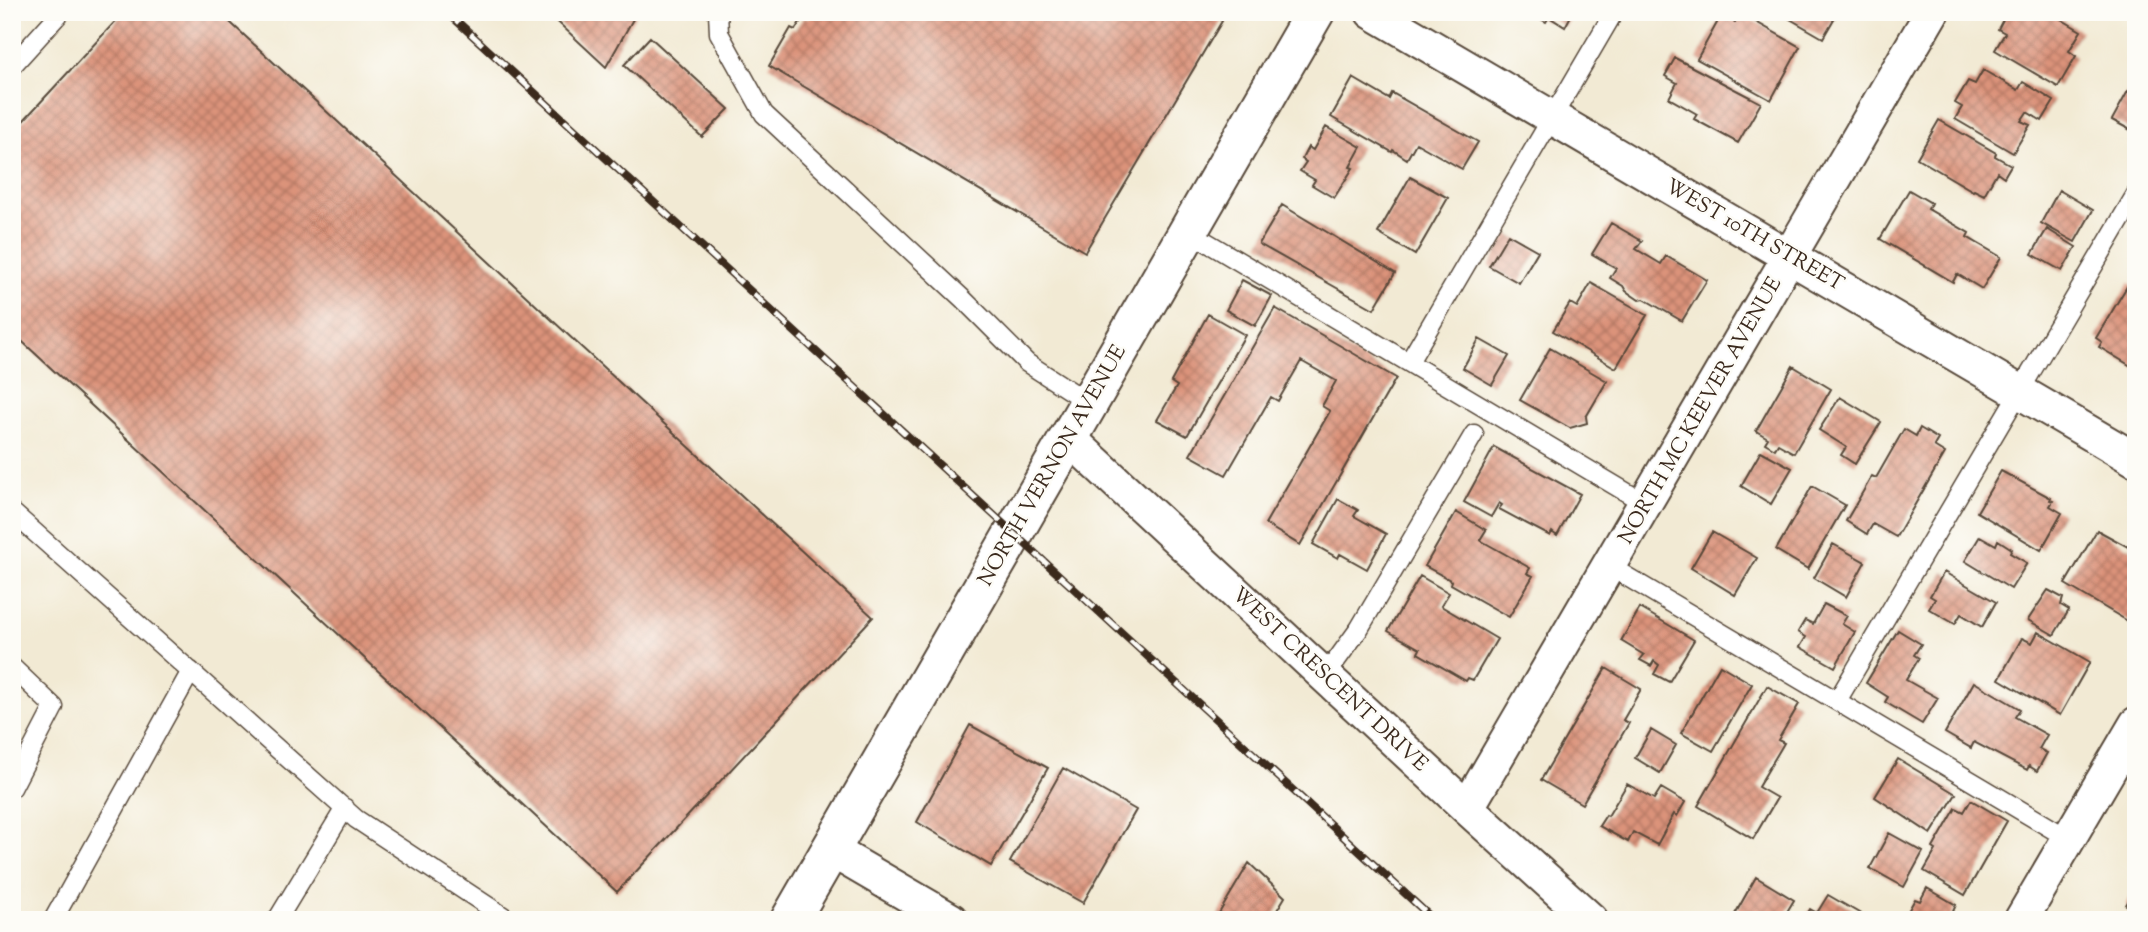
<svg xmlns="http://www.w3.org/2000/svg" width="2148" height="932" font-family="'Sorts Mill Goudy',serif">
	<defs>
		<pattern id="building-cross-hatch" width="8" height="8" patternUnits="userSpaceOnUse" patternTransform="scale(1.75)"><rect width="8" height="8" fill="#db937a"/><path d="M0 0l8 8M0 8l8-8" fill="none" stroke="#b37863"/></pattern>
	</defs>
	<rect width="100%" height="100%" fill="#fdfcf7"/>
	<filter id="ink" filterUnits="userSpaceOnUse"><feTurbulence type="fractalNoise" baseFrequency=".0143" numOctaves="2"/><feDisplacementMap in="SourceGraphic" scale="14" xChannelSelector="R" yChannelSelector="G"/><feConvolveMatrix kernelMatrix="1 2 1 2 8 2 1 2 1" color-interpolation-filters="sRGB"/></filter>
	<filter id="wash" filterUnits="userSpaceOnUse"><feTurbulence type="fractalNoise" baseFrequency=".00686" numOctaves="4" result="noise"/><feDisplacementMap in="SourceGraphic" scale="28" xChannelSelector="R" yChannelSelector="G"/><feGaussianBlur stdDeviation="1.57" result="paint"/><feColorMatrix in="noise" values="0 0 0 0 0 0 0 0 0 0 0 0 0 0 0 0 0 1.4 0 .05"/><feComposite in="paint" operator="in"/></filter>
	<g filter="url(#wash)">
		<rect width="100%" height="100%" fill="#f2ead4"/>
		<g id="blocks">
			<path fill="url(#building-cross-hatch)" d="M124 12H219L873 617 617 892 12 332V133Z
				M547 12H637L606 67Z
				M812 12H1207L1222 21 1085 252 769 66 791 28 795 30 804 16 808 19Z
				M1528 12H1573L1565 27 1549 17 1546 22Z
				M1778 12H1838L1823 38Z
				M2007 12H2049L2081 31 2069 51 2076 56 2058 87 1995 50 2005 33 1998 29Z
				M1740 13 1800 47 1771 100 1697 59 1722 14 1735 22Z
				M650 37 729 109 702 137 624 65Z
				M1675 58 1761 103 1738 143 1694 119 1697 114 1669 98 1677 83 1665 76Z
				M1983 70 2018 90 2023 82 2054 101 2042 121 2027 112 2021 121 2030 125 2013 153 1955 119 1962 107 1955 103 1968 81 1975 84Z
				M1353 78 1389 99 1392 93 1478 142 1462 169 1416 143 1407 159 1393 150 1392 152 1331 117Z
				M2128 91 2136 95V133L2112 120Z
				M1939 120 1996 153 1995 156 2011 165 2004 177 1997 172 1984 195 1974 190 1973 191 1917 158Z
				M1326 127 1361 147 1350 167 1353 168 1334 198 1312 185 1315 180 1300 171 1306 162 1302 159 1308 147 1313 150Z
				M1410 177 1448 198 1415 255 1378 233Z
				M1909 190 1931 203 1928 209 1969 233 1967 237 2001 257 1982 289 1957 274 1953 282 1880 239Z
				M2059 190 2093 210 2075 242 2041 223Z
				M1282 205 1395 273 1374 309 1259 244Z
				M1611 223 1642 241 1636 249 1661 264 1666 256 1707 280 1682 321 1644 299 1639 300 1626 291 1623 286 1610 278 1616 268 1592 254Z
				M2047 229 2076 247 2062 271 2032 254Z
				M1508 234 1538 251 1519 283 1489 266Z
				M1242 280 1272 296 1255 326 1226 310Z
				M1591 283 1647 315 1616 368 1553 331 1570 303 1577 307Z
				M2129 283 2136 287V369L2099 347 2102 342 2096 338Z
				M1275 308 1396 378 1300 545 1265 524 1330 411 1322 406 1336 381 1301 361 1278 401 1271 397 1226 475 1190 455Z
				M1208 314 1245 335 1187 436 1157 420 1177 386 1171 382Z
				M1479 339 1509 356 1492 385 1463 368Z
				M1550 348 1607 381 1586 417 1587 423 1570 428 1520 400Z
				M1793 366 1831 389 1794 453 1778 444 1775 449 1765 443 1768 438 1756 431Z
				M1840 397 1881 422 1855 464 1841 455 1846 447 1819 430Z
				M1920 428 1938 439 1934 446 1945 453 1896 537 1873 524 1867 534 1846 521 1872 476 1876 478 1904 429 1916 436Z
				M1494 447 1580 494 1557 536 1552 532 1550 536 1499 509 1502 505 1499 503 1491 517 1464 502Z
				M1761 451 1792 468 1771 504 1741 486Z
				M2001 471 2051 498 2050 500 2053 501 2050 506 2062 513 2041 550 1977 512Z
				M1812 486 1845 505 1808 569 1776 550Z
				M1338 499 1358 510 1354 516 1386 534 1367 569 1340 554 1338 558 1313 544Z
				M1456 512 1486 530 1480 540 1530 568 1527 573 1533 576 1509 617 1451 584 1452 581 1425 566Z
				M2097 530 2132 549 2131 550 2136 554V616L2131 623 2065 584Z
				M1712 532 1757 558 1735 595 1691 568Z
				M1980 536 1996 545 1998 540 2012 549 2010 553 2027 563 2011 589 1965 561Z
				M1833 544 1865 562 1846 597 1814 578Z
				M1944 572 1996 602 1982 627 1961 614 1955 624 1929 609 1935 599 1930 596Z
				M1420 576 1449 593 1441 606 1497 639 1473 680 1468 678 1466 681 1418 653 1420 649 1388 631Z
				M2048 590 2063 598 2061 605 2069 610 2054 635 2028 620Z
				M1824 604 1847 616 1842 624 1855 632 1835 667 1800 647 1806 637 1798 632 1805 620 1813 624Z
				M1640 608 1694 640 1669 682 1654 674 1659 665 1654 661 1651 666 1640 660 1644 655 1621 641Z
				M1898 630 1921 644 1914 655 1919 658 1906 680 1938 698 1922 724 1885 702 1888 697 1866 683Z
				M2038 632 2090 662 2060 715 1999 679 2022 638 2032 643Z
				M1720 665 1752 684 1713 751 1681 733Z
				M1606 668 1641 689 1623 720 1629 723 1582 804 1541 780Z
				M1974 682 2020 709 2015 717 2047 735 2039 749 2047 753 2037 771 2029 766 2027 770 1974 742 1971 748 1945 733Z
				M1767 686 1799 704 1778 740 1784 743 1758 787 1777 798 1753 839 1698 806Z
				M970 725 1048 768 991 866 917 822Z
				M1651 730 1676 745 1660 773 1635 758Z
				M1898 759 1956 794 1931 834 1875 797Z
				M1063 768 1136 810 1083 903 1010 862Z
				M1627 784 1654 799 1661 788 1685 802 1677 816 1674 814 1657 845 1633 832 1628 842 1599 826 1606 815 1608 816Z
				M1971 800 2007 821 1965 895 1924 871 1936 850 1933 848 1956 808 1964 812Z
				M1889 833 1923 852 1904 887 1870 868Z
				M1249 863 1285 897 1271 920H1215Z
				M1756 877 1794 900 1782 920H1741L1734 916Z
				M1927 888 1956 905 1949 920H1903L1915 899 1920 901Z
				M2136 888V920H2126L2133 909 2126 905Z
				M1828 895 1871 920H1804L1810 909 1817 913Z"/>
		</g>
	</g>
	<g filter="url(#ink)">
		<use href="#blocks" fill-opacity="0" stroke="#564739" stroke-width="2"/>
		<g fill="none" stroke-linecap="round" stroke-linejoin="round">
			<g stroke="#564739" stroke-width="21">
				<path id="lane" d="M718 12 719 33 764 114 963 299 1027 363 1089 403
					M12 66 61 12
					M1188 231 1646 504
					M1409 362 1614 12
					M12 512 356 819 509 920
					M1609 566 2069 839
					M12 667 54 707 12 788
					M1325 676 1359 629 1474 434
					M1837 701 2136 194
					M53 920 191 671
					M277 920 345 808"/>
			</g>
			<g stroke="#564739" stroke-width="37">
				<path id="street" d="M1372 12 2136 460
					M1069 438 1467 808 1591 920
					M1467 808 1932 12
					M831 850 951 920
					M2021 920 2136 724"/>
			</g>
			<g stroke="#564739" stroke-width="42">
				<path id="secondary" d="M790 920 1315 12"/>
			</g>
			<use href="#lane" stroke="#fff" stroke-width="18"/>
			<use href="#street" stroke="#fff" stroke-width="33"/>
			<use href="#secondary" stroke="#fff" stroke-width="38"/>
			<g stroke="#3b2a1e" stroke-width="8">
				<path id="rail" d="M447 12 1434 920"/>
			</g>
			<use href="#rail" stroke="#fdfcf7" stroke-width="5" stroke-dasharray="16" stroke-linecap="butt"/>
		</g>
	</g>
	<g text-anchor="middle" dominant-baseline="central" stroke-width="5" stroke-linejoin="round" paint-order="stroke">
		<g font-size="21" fill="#3b2a1e" stroke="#fdfcf7">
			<text transform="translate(1754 236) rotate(30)">WEST 10TH STREET</text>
			<text transform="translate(1701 411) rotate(-60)">NORTH MC KEEVER AVENUE</text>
			<text transform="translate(1053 466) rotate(-60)">NORTH VERNON AVENUE</text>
			<text transform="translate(1329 680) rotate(43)">WEST CRESCENT DRIVE</text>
		</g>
	</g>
	<rect width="2148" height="932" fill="none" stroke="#fdfcf7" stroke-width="42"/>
</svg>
